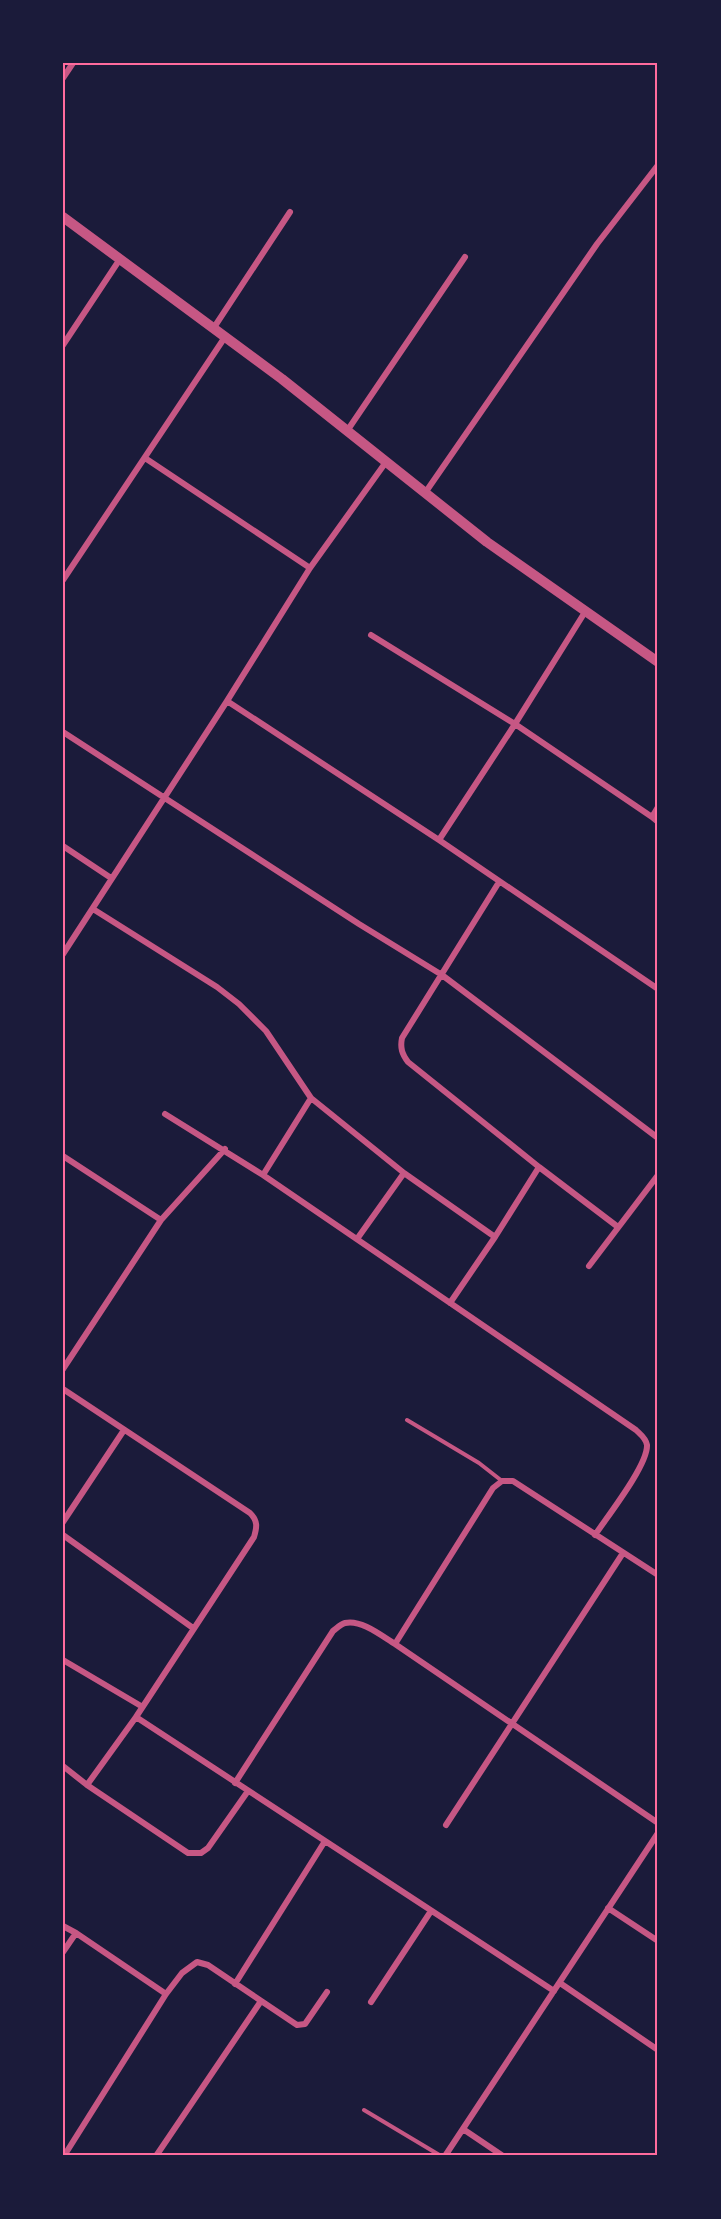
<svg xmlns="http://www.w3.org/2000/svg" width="721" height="2219" font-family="Karla,sans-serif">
	<rect width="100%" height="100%" fill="#1b1b3a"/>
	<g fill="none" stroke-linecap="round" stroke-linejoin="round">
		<path stroke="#c65784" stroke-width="4" d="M407 1420 479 1463 502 1481
			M364 2110 441 2156"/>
		<path stroke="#c65784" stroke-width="6" d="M63 78 73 63
			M213 329 290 212
			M63 345 120 259
			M347 431 465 257
			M145 458 310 568
			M425 493 597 244 658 165
			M63 580 225 337
			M371 635 515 724 652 817
			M227 701 439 840 658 989
			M63 732 359 924 442 975 658 1138
			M658 807 652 817 658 822
			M439 840 515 724 585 612
			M63 846 111 878
			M499 882 402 1038C400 1048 402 1054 408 1062L539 1167 618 1227
			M93 909 217 987 239 1004 266 1031 311 1098 404 1173 495 1237 450 1303
			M63 954 227 701 310 568 386 462
			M165 1114 263 1175 636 1430C640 1434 646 1438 647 1445 648 1465 607 1517 595 1535
			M63 1156 161 1220
			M263 1175 311 1098
			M495 1237 539 1167
			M357 1239 404 1173
			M589 1266 658 1175
			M63 1369 161 1220 225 1149
			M63 1389 250 1513C258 1521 257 1527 254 1537L136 1717 87 1785
			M63 1522 124 1430
			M63 1535 193 1628
			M395 1644 493 1488 502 1481H513L658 1575
			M63 1660 141 1706
			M136 1717 554 1991
			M63 1766 87 1785 188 1853H201L208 1848 248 1791
			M235 1783 333 1631C337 1628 341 1624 345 1623 361 1619 382 1636 395 1644L658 1823
			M446 1825 623 1553
			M608 1908 658 1941
			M63 1926 76 1933
			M63 1952 76 1933 166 1994
			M560 1983 658 2050
			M235 1984 325 1841
			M371 2002 431 1911
			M463 2129 503 2156
			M64 2156 166 1994 182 1973 197 1962 208 1965 297 2025 305 2024 327 1992
			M156 2156 261 2001
			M445 2156 658 1833"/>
		<path stroke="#c65784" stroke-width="10" d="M63 217 282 379 487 542 658 662"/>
	</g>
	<rect width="721" height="2219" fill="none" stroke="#1b1b3a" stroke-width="129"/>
	<rect x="64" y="64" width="592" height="2090" fill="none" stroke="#ff6b9d" stroke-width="2"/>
</svg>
